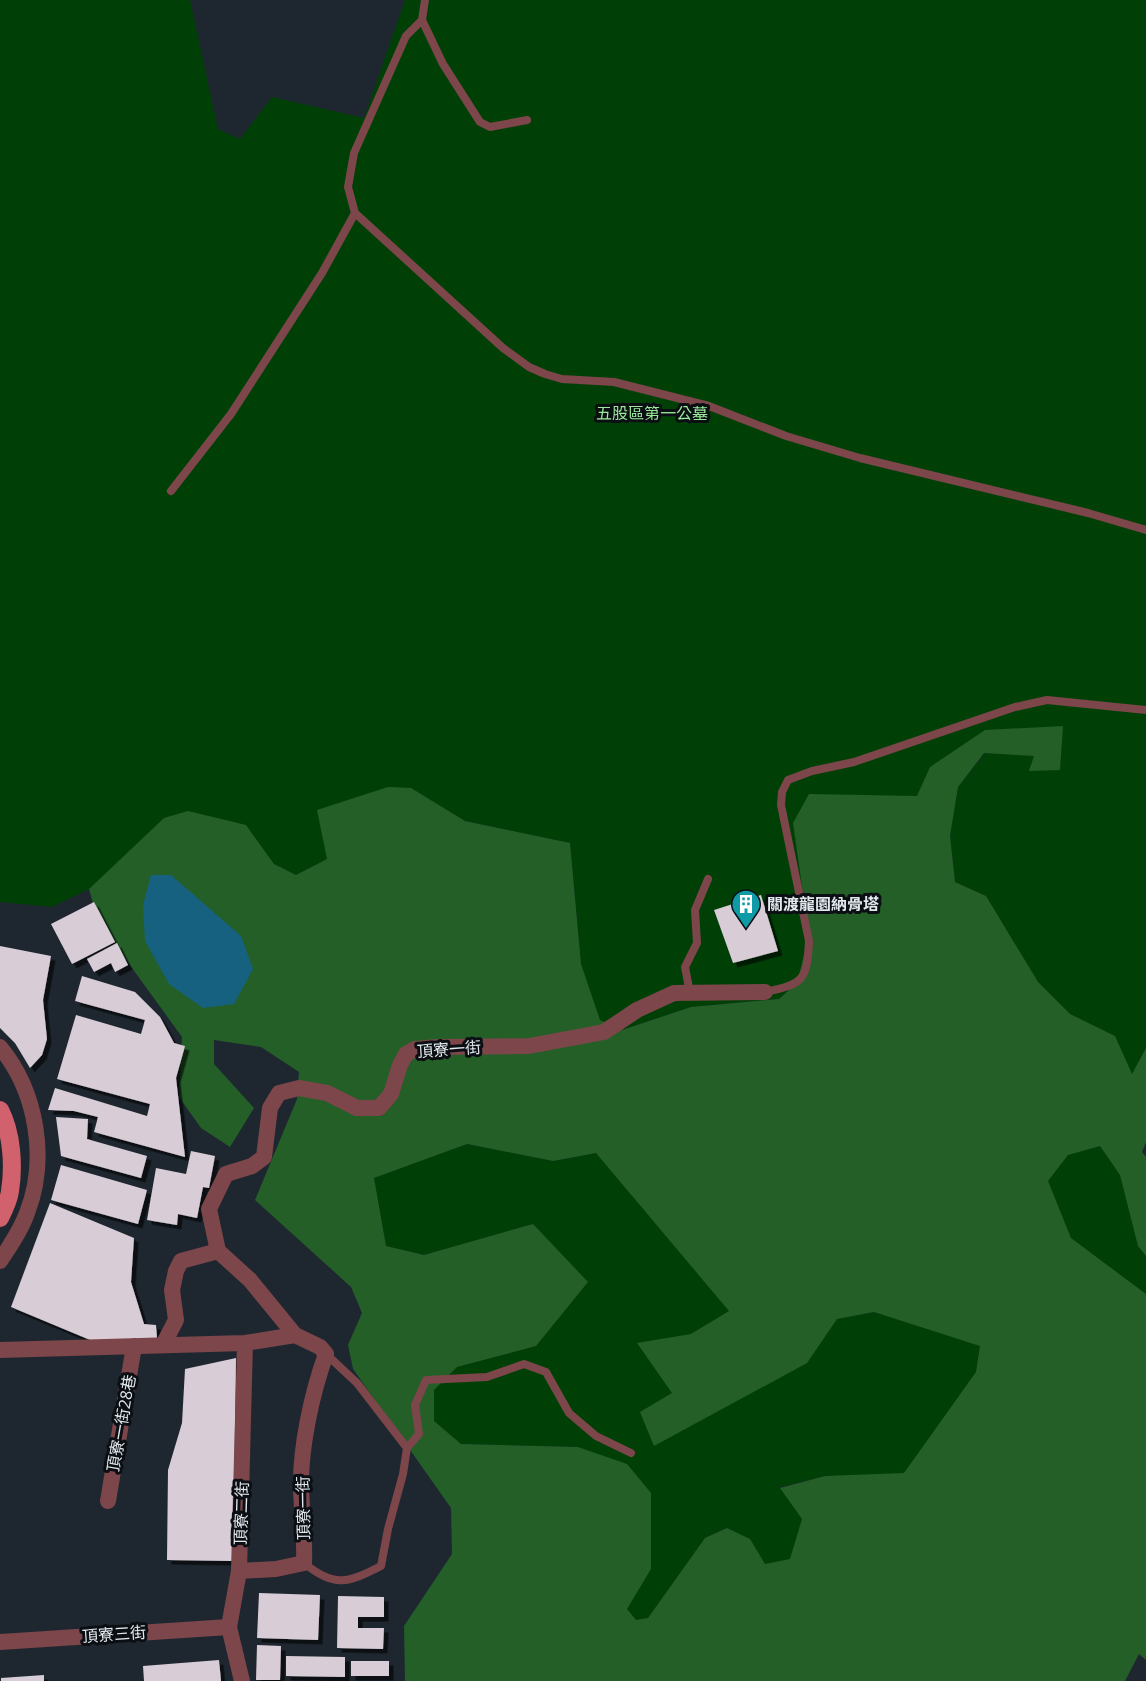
<svg xmlns="http://www.w3.org/2000/svg" width="1146" height="1681" font-family="'Open Sans','Noto Sans TC',sans-serif">
	<defs>
		<filter id="shadow"><feDropShadow dx="4.5" dy="4.5" stdDeviation="0" flood-color="#0009"/></filter>
	</defs>
	<rect width="100%" height="100%" fill="#1e2730"/>
	<path fill="#004007" d="M0 0H190L218 129 240 139 272 97 364 118 405 0H1146V1048L1132 1075 1115 1036 1070 1014 1038 982 986 896 955 882 950 836 958 787 985 753 1035 756 1030 771 1063 726 930 767 917 796 809 795V935L797 983 780 999 691 1007 622 1030 600 1021 581 964 570 843 465 821 411 788 327 859 296 875 274 864 246 825 164 818 89 889 52 907 0 902Z
		M467 1144 553 1161 596 1153 730 1311 691 1334 637 1344 806 1363 837 1319 874 1312 981 1346 976 1372 904 1474 825 1476 780 1487 802 1519 791 1559 765 1564 750 1539 726 1528 705 1538 648 1618 636 1620 626 1609 651 1569 578 1447 461 1444 434 1421V1390L457 1367 536 1346 588 1282 533 1224 424 1255 386 1246 374 1178Z
		M1100 1146 1120 1175 1138 1246 1146 1256V1294L1071 1238 1048 1181 1068 1155Z"/>
	<path fill="#245f28" fill-rule="evenodd" d="M1063 726 1060 770 1029 771 1034 756 984 753 958 787 950 836 955 882 986 896 1038 982 1070 1014 1115 1036 1132 1074 1146 1048V1142L1142 1152 1146 1157V1256L1138 1246 1120 1175 1100 1146 1068 1155 1048 1181 1071 1238 1146 1294V1660L1139 1654 1125 1681H405L404 1626 452 1554 451 1508 353 1369 348 1345 362 1313 351 1287 255 1200 297 1099 299 1072 261 1047 214 1040V1064L254 1108 230 1147 201 1128 179 1097 182 1037 98 921 89 889 164 818 188 811 246 825 274 864 296 875 327 859 317 810 388 787 411 788 465 821 570 843 581 964 600 1020 622 1030 691 1007 779 999 797 983 809 935 793 823 809 794 917 796 930 767 985 730ZM467 1144 553 1161 596 1153 729 1311 691 1334 637 1343 672 1393 640 1412 654 1446 807 1363 837 1319 874 1312 980 1346 976 1372 904 1473 825 1476 780 1488 802 1519 790 1559 765 1564 750 1539 727 1528 705 1538 648 1618 636 1620 627 1609 651 1569V1493L627 1464 578 1447 461 1444 434 1421V1390L457 1367 536 1346 588 1282 533 1224 424 1255 386 1246 374 1178Z"/>
	<path fill="#166180" d="M151 875H171L241 936 253 969 234 1004 203 1008 169 984 145 941 143 905Z"/>
	<path fill="#d8ccd7" filter="url(#shadow)" d="M761 895 778 951 733 963 714 910Z
		M94 902 115 942 72 964 51 924Z
		M117 943 128 965 115 972 111 963 94 972 87 959Z
		M0 946 51 956 43 1000 47 1039 42 1055 30 1068 15 1043 0 1028Z
		M82 976 135 992 160 1017 174 1043 185 1046 176 1078 185 1157 94 1132 98 1117 74 1111 48 1110 55 1088 147 1116 150 1104 57 1079 76 1015 141 1034 145 1020 75 1001Z
		M56 1117 88 1119 87 1139 147 1156 141 1178 61 1156Z
		M191 1151 215 1156 209 1188 203 1187 197 1218 178 1214 177 1225 147 1220 156 1168 186 1174Z
		M61 1165 147 1190 138 1224 51 1200Z
		M50 1203 134 1238 131 1282 144 1324 156 1325 157 1338 95 1342 11 1307Z
		M236 1358 233 1561 167 1560 168 1470 182 1423 185 1369Z
		M259 1593 320 1595 318 1640 257 1638Z
		M338 1596 384 1597V1617H358V1628H384L383 1649 337 1648Z
		M257 1645 281 1646 280 1680H256Z
		M286 1656 345 1657V1677L286 1676Z
		M219 1660 221 1681H144L143 1666Z
		M351 1661H389V1676H351Z
		M44 1675V1681H1V1678Z"/>
	<g fill="none" stroke-linecap="round" stroke-linejoin="round">
		<path stroke="#7c464a" stroke-width="8" d="M425 0 422 20 443 64 480 122 490 127 527 120
			M422 20 406 36 354 153 348 187 355 213 503 348 529 367 545 374 562 379 614 382 709 406 786 436 860 458 1088 513 1146 530
			M171 491 231 414 322 273 355 213
			M765 992C803 984 807 981 809 941L781 805 782 792 788 780 812 771 854 762 1015 707 1047 700 1146 710
			M690 993 685 967 697 943 695 910 708 879
			M326 1354 357 1383 407 1448
			M304 1563C334 1588 348 1583 381 1566L388 1529 403 1474 407 1448 419 1434 415 1405 426 1380 487 1377 524 1364 546 1372 569 1413 596 1436 631 1453"/>
		<path stroke="#7c464a" stroke-width="16" d="M0 1047C37 1092 48 1159 27 1213 21 1230 10 1246 0 1261
			M218 1251 209 1209 226 1174 252 1166 264 1157 270 1108 279 1093 299 1088 327 1093 357 1108H379L391 1094 400 1065 406 1054 415 1049 438 1047 529 1046 604 1032 637 1010 674 993 765 992
			M163 1345 176 1320 172 1290 176 1271 181 1261 218 1251 250 1280 295 1335 320 1347 326 1354C312 1393 300 1447 301 1489 302 1514 305 1538 304 1563L276 1569 239 1571
			M0 1350 245 1343 295 1335
			M108 1501 134 1346
			M0 1642 229 1627
			M242 1681 229 1627 239 1571 245 1343"/>
		<path stroke="#d1616c" stroke-width="18" d="M0 1110C12 1133 14 1166 10 1191 9 1200 4 1210 0 1218"/>
	</g>
	<defs>
		<g id="building-pin" transform="scale(1.5)"><path d="M0 17L-7.5 6A9.5 9.5 0 1 1 7.5 6Z" fill="#0f9aa8" stroke="#0b0f13"/><path d="M-4-6H4V6H1V3H-1V6H-4ZM-2.5-4.3h1.7v1.8h-1.7ZM.8-4.3h1.7v1.8H.8ZM-2.5-1h1.7V.8h-1.7ZM.8-1h1.7V.8H.8Z" fill="#fff"/></g>
	</defs>
	<g fill-rule="evenodd">
		<use href="#building-pin" x="746" y="904"/>
	</g>
	<g text-anchor="middle" dominant-baseline="central" stroke-width="6" stroke-linejoin="round" paint-order="stroke">
		<g font-size="16" fill="#99eb9a" stroke="#0b0f13">
			<text x="652" y="413">五股區第一公墓</text>
		</g>
		<g font-size="16" font-weight="bold" fill="#e2e8ee" stroke="#0b0f13" text-anchor="start">
			<text x="767" y="904">關渡龍園納骨塔</text>
		</g>
		<g font-size="16" fill="#e2e8ee" stroke="#0b0f13">
			<text transform="translate(449 1049) rotate(-4)">頂寮一街</text>
			<text transform="translate(121 1423) rotate(-80)">頂寮一街28巷</text>
			<text transform="translate(303 1508) rotate(-91)">頂寮一街</text>
			<text transform="translate(241 1513) rotate(-88)">頂寮二街</text>
			<text transform="translate(114 1634) rotate(-4)">頂寮三街</text>
		</g>
	</g>
</svg>
